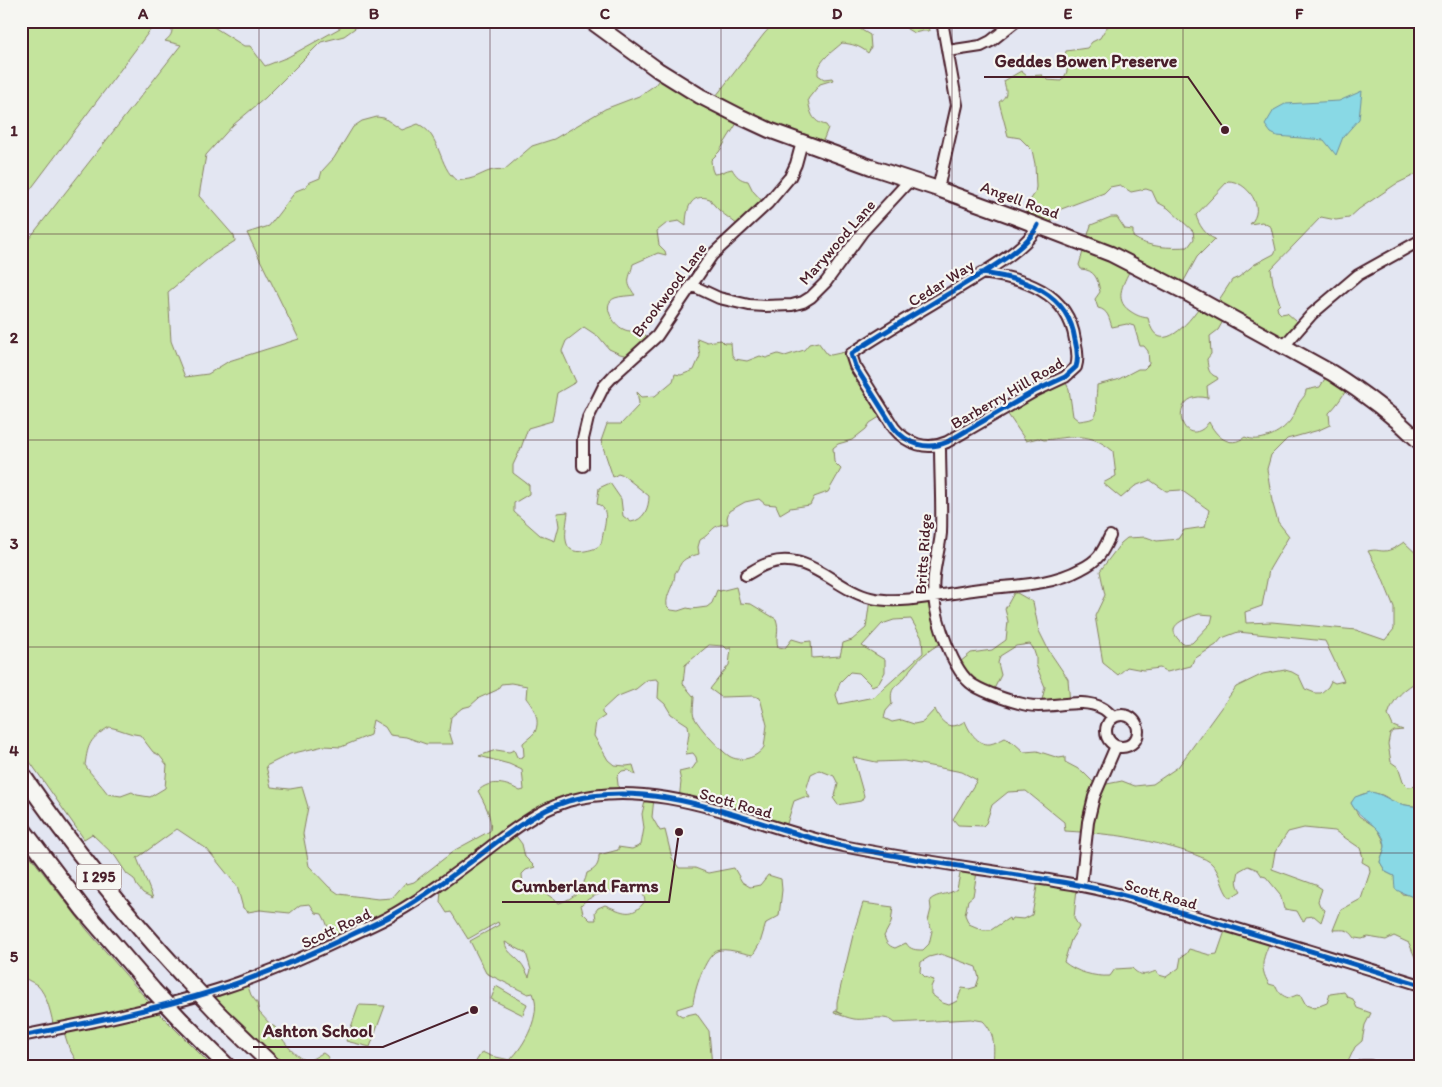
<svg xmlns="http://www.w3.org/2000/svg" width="1442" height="1087" font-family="Itim,sans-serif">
	<rect width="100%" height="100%" fill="#e3e6f2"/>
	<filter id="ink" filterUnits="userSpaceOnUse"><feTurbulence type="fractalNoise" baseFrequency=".02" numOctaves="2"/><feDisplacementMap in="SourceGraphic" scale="10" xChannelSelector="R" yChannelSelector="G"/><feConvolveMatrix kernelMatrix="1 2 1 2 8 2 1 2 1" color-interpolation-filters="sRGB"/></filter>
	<g filter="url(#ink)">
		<path fill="#c4e49d" stroke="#878264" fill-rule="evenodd" d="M21 21H157L21 202Z
			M171 21H210L209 24 244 46H250L265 66 288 57 340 28 339 21H365L344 36 321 42 265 98 233 125 206 155 199 196 234 236 235 241 213 255 168 292 171 341 185 377 208 374 229 361 299 339 247 233 269 226 296 191 306 187 308 183 320 178 322 171 334 158 353 127 362 121 377 117 384 118 402 130 418 124C441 134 438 167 457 181 461 180 465 180 469 179 482 176 490 167 504 170L532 146 554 139 605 109 639 96 655 85 665 72 713 100 764 34 776 21H859L860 29 870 35 871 48 868 53C860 46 852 44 842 43 832 52 817 61 818 75L824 79 832 78 833 80 820 84 808 99C810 112 812 122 826 125L828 128 821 146 742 115 719 152 711 160 712 169 714 174C721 174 725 170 732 169 736 176 740 180 748 181L753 191 764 203 741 228C731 218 717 212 710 199 690 192 686 210 686 226L679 221 667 223 657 231 659 245 665 251 666 255 658 253 633 264C630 278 624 281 635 295 629 296 620 296 615 298 600 304 614 325 623 329 629 332 633 331 639 330L654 342 641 359 620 354 609 349 599 337 584 327 566 341 562 351 576 382 557 393 552 421 528 428 521 448 513 465V473L529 485V494L514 503V512L540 535 555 541 559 526 557 513 568 512C566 530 559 556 585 551 590 550 596 549 600 545 602 543 602 538 603 534 605 524 610 508 597 504L599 488 610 483 621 499 623 516 631 522C644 520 649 508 649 496L624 476 618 474 613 477 601 441 607 424H621L638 406 639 403 637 392 642 397 655 396 673 381 675 374 681 375 694 370 700 356 697 338 707 342 721 340 724 343H731L732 355 735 359 747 361 760 356 766 358 778 354 785 356 804 350 809 344 818 342 827 354 831 355 854 350 856 362 886 413 870 423 866 429 852 440 838 444 833 448 834 462 841 469 828 492 814 497 810 505 790 508 780 514 776 505 765 504 759 499 745 502 729 511 727 518 728 524C711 524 713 533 700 540L698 547 699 554C692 556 683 558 680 565 678 568 677 571 675 573 675 585 665 594 667 606L671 610 678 611 687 608 692 609 707 607 712 603 717 590 720 591 736 587 740 603 751 604 776 619C780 630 775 637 778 647L785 648 792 639 802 642 811 641 812 658 840 656 843 643 852 640 866 628 870 599 934 596 947 640C933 647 922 655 912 667 909 670 908 674 905 677 896 688 889 686 892 704L886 711 884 718 892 722 902 720 914 724 923 722 935 709C941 723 950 732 965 721 969 731 977 745 990 744 995 743 1001 740 1005 738L1014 743 1024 752 1037 751 1059 758 1065 757V762L1082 771 1097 786 1122 781 1135 786 1153 784 1178 767 1236 687 1263 674 1285 670 1292 672 1299 676 1305 689 1315 693H1321L1328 687 1331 681 1335 683 1344 681 1325 641 1238 632 1222 638 1216 645 1194 659 1191 666 1167 672 1160 668 1143 670 1127 667 1118 675 1103 663 1095 616 1105 595 1100 571 1121 543 1127 538 1146 537 1157 541 1178 539 1184 530 1205 527 1209 510 1181 490 1166 491 1150 480 1135 486 1121 498 1103 483 1116 476 1113 451C1089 431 1073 437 1044 440L1038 438 1026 441 1005 410 1064 379 1069 389 1073 416 1079 421C1096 419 1098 418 1096 401 1096 396 1097 391 1097 385L1117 380 1138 369H1144L1149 364 1148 351 1144 346H1140L1134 326 1127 324 1112 327C1109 318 1108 310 1098 308L1095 299 1100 292C1098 279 1095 270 1081 269L1079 265 1091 225 1111 217H1117L1125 229 1133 230V237C1148 248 1170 248 1188 247L1194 239 1193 231 1168 208 1157 202 1152 191 1146 189 1131 192 1120 185 1110 187 1104 193 1056 211 1048 229 1023 219 1027 205 1035 193 1036 187 1035 164 1032 150 1020 138 1008 136 999 102C1009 95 1006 91 1004 81L1021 71 1027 76 1042 75 1047 80 1061 81C1074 66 1062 66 1066 51L1087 48 1092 42 1100 38 1106 28 1116 21H1421V172L1396 184 1359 209 1349 218 1336 220 1321 217 1271 269 1273 283 1280 304 1277 307 1278 311 1281 314 1287 313 1303 327 1291 347 1227 314 1218 330 1210 336 1211 354 1207 359C1208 368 1208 374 1217 377L1218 379 1207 386 1208 398C1170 389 1177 443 1201 430 1204 429 1207 424 1209 422 1216 436 1229 449 1245 437 1259 444 1281 433 1290 421 1294 416 1296 409 1299 403 1302 398 1306 396 1306 390L1320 387 1330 370 1350 384C1344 394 1338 404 1329 413L1330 425 1319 430 1287 439 1271 455 1267 469 1272 501 1278 522 1289 536 1269 570 1262 606 1245 612 1246 623 1272 622 1356 630 1385 640 1394 629V607L1381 575 1368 551C1377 549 1377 551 1384 551 1391 551 1398 546 1404 542L1421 558V679C1404 689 1394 697 1388 715L1393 726 1403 730 1394 731 1390 734 1388 744 1391 762 1398 767 1403 782 1408 787 1418 786 1421 788V807C1412 806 1402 805 1393 802 1389 799 1384 795 1379 794 1368 791 1357 794 1351 803L1359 816 1377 828 1383 839 1385 847 1380 862 1386 872 1394 876 1402 894 1411 895 1418 900 1419 906 1415 914 1421 916V960L1417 962 1409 943 1394 936 1386 940 1368 937 1362 939 1355 938C1348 928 1345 930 1333 930L1341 910 1361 899 1370 872 1369 866 1362 862 1363 857 1360 848 1335 831 1304 828 1288 832 1275 852 1272 869 1316 885 1322 889 1318 901 1320 906 1325 910 1321 922 1314 916 1306 917 1304 921 1302 920 1297 911 1284 909 1280 894 1266 877 1262 876 1258 870 1248 866 1239 871C1237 880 1236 884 1241 891L1230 898C1221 888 1221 873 1212 864 1202 852 1129 836 1112 835 1096 833 1081 832 1065 831L1064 822 1026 791 1008 792 992 805 986 823 983 826 958 825 953 819 977 780 962 772 904 761 876 762 853 757 864 796 861 801 838 805 833 798 835 796 838 784 834 776 819 770 811 774 806 790 810 798 804 797 794 801 785 830 679 800 681 782 679 772 692 769 697 762 696 757 693 753 686 754 689 733 688 725 671 714 665 704 658 698 659 681 656 679 647 680 636 689 616 697 602 710V713L605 716 596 722 594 736 608 760 614 765 626 766 633 765 636 775 628 770 622 771 617 776 619 793 566 802 513 832 522 844 525 857 535 867 526 870 522 874 523 888 529 894 544 892 559 903C574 899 584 888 587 873 596 869 599 865 599 855L618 850V847L632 849 641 845 644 828 642 814 646 797 654 798 652 817 660 831 665 830 672 858 679 868H695L708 873 734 868 742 882 750 887 760 885 768 875 781 879 782 890 779 916 766 923 760 943 753 955C745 954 725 947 717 951 705 956 694 991 693 1004L677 1009V1013L682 1016 696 1013 709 1031 712 1066H473L482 1052 491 1056 510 1060C525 1045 542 1014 533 993L528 994 486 973 470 941 499 925 498 922 468 939 451 912 447 913 440 902 441 891 482 861 481 859 416 902 335 944C329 935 328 923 322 914L316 913 310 904 300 905 290 913 260 910 248 912 243 908 237 886 207 849 177 829 137 858 153 898 143 893 137 886 134 879 127 874 115 856 92 834 84 839 21 749V249L181 45 165 41C173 35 173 30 171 21ZM1228 181C1247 181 1267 208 1250 224L1262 222 1271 227 1276 250 1274 254 1255 264 1239 277 1232 280 1215 306 1203 301C1192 320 1158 362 1148 318 1140 317 1136 315 1130 311 1112 299 1125 281 1132 266L1180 288 1197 257 1215 239C1206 236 1198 224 1196 215ZM1199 614 1213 615 1211 623 1192 643 1183 644C1162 626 1182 620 1199 614ZM911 619 922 638 923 653 874 697 839 704 836 695 840 682 850 672 859 673 872 686 879 683 885 672V660L862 646 882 624 894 620ZM709 645 724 646 727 649 731 648 729 665 710 689 721 697 754 696 760 698 767 725 764 747C757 758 740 763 729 756 720 750 699 727 694 717 692 712 694 703 694 697L683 684 685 665ZM511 683 527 686 526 698C533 707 541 719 535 732 532 736 526 740 523 743L524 756 520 758 517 757 514 750 509 752 496 750 479 756 509 764 522 770 524 790 520 791C507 783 490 779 478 791 484 802 493 818 490 831L455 850 414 882 407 884 406 882 392 898 378 899 339 894 329 887 309 866 303 834 308 807 302 787 290 789 271 787 266 766 290 754 324 746 341 747 370 735 373 720 385 727 390 735 406 737 426 744H453L449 731 451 717 462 708 470 706 479 698 497 690 501 684ZM109 727C121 729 128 734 140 735L153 752 159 755 167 765 165 788 150 797 137 795 132 792 121 796 108 794C100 783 92 776 85 765 88 743 90 739 109 727ZM619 889H637L643 892 645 901C632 919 623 912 605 905L598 908 595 912 596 920H590L583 913 581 905C590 895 606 892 619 889ZM505 942 526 953 531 970 529 977C526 972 524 966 520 962 514 955 506 952 505 942Z
			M903 21H927L929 31H923L914 33 907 29Z
			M1014 593H1017L1033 602 1039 631 1049 651 1068 679 1070 704 1050 706 1042 700 1045 687 1036 665V657L1033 648 1030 644 1016 646 1000 656 998 663 1001 675 993 691 966 675 960 662 971 653 992 650 1006 640 1008 621 1005 609Z
			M21 844 88 931 155 1009 212 1066H79L69 1048 63 1029 54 1030C52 1016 47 994 37 985 31 981 25 980 21 973Z
			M961 869 977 872 973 896 968 900 965 915 969 924 983 930H991L1009 918 1010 921 1012 918 1024 919 1032 915 1038 881 1077 888 1074 918 1079 927 1071 940 1064 962C1076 972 1094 977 1110 976L1115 969 1132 968C1140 977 1146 975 1156 971L1159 975 1166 977 1179 968 1181 957 1186 954 1189 949 1210 955 1217 954 1226 928 1271 939C1264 957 1258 966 1269 984L1276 986C1279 993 1282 996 1289 998L1297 995 1301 996 1306 1005 1314 1008 1327 1003 1330 994 1344 992 1348 997 1353 999 1357 1008 1371 1013 1365 1025 1362 1041 1355 1047 1346 1066H993C994 1048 996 1034 983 1021L971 1019 895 1023C885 1013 867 1021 854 1019 848 1018 841 1015 834 1013L835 1011 842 1014 837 1011V1002L854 931 863 903 893 907 891 923 884 936C886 942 888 946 895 948L906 943C910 950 916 950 923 950L929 944 932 931 928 921 931 909 930 900C938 893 947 896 957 889ZM941 954 976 967 979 978 976 987 969 989 962 988 957 1001 949 1005 943 1003 931 994V987L934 980 925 977 920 972 921 962 929 957Z
			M246 981 251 995 257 1003 259 1012 271 1025 275 1027C279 1035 297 1062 308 1060 312 1060 318 1055 323 1053L327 1056 331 1064 338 1066H276L205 994Z
			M496 986 527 1004 523 1015 491 999Z
			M359 1005 385 1006 370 1047 346 1041Z"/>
		<path fill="#89d9e5" stroke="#708f9b" d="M1362 91 1359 119 1343 137 1336 155 1324 140 1277 136 1271 133 1265 125 1274 110 1285 104 1339 101Z
			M1370 792C1379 793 1384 797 1393 801 1401 805 1411 806 1421 807V860L1412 865 1417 869H1421V916L1415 914 1419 906 1418 900C1411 895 1403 894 1395 889L1394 876 1386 872 1380 862C1381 857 1384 851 1385 847 1385 826 1359 820 1351 803L1355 797Z"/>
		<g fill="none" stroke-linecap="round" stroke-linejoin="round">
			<g stroke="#4a1f2b" stroke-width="14">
				<path id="minor" d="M948 51 981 46 991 41 1016 21
					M938 189 957 105 942 21
					M981 273C1024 278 1068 292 1075 340 1077 348 1079 358 1076 367L1065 377 1035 391 947 442C927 451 907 444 894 428L855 366 851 354C885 331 920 311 955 290 978 275 1027 250 1038 225
					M691 285 719 298 749 305 765 306 792 305 803 302 811 297 826 282 863 231 910 180
					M1284 346 1312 314 1358 275 1421 240
					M940 445C940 474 942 504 941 533 939 554 931 575 934 597 936 620 953 672 973 685 986 693 1012 702 1027 705 1051 710 1080 696 1102 708 1106 710 1110 714 1113 717
					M583 466V439L588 418 604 386 614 375 657 336 712 255 768 203 790 177 796 164 802 142
					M746 575C753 571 761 565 770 563 809 551 836 590 871 598 901 605 943 594 973 590 1009 585 1048 587 1081 569 1099 560 1102 553 1110 536
					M1106 731a16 16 0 1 1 32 0a16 16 0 1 1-32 0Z
					M1081 886 1088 822 1094 797 1116 746
					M21 1036C87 1023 153 1010 217 990 261 976 305 957 347 937 363 929 379 923 394 914 424 897 452 876 480 855 507 834 536 811 568 801 659 775 755 827 843 846 921 862 1000 871 1078 885 1122 893 1165 908 1207 920 1279 941 1350 963 1421 985
					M1362 1066H1370
					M1418 1066 1421 1060"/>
			</g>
			<g stroke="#4a1f2b" stroke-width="18">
				<path id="major" d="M591 21 658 70 700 96 741 117 769 130 871 167 938 189 1015 217 1111 254 1183 291 1332 373C1364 393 1394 416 1421 443"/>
			</g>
			<g stroke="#4a1f2b" stroke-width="19">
				<path id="highway" d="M21 773C70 844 124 912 183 976
					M21 827 83 909 153 990
					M220 1015 273 1066
					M182 1021 227 1066"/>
			</g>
			<use href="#minor" stroke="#f6f6f2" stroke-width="10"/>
			<use href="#major" stroke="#f6f6f2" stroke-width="14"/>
			<use href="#highway" stroke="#f6f6f2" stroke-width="15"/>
			<g stroke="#4a1f2b" stroke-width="19" stroke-linecap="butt">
				<path id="highway-bridge" d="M183 976 220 1015
					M153 990 182 1021"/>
			</g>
			<use href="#highway-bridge" stroke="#f6f6f2" stroke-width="15"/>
			<g stroke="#f6f6f2" stroke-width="8">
				<path id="cycleway" d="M981 273C1024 278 1068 292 1075 340 1077 348 1079 358 1076 367L1065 377 1035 391 947 442C927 451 907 444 894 428L855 366 851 354C885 331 920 311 955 290 978 275 1027 250 1038 225
					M21 1036C87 1023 153 1010 217 990 261 976 305 957 347 937 363 929 379 923 394 914 424 897 452 876 480 855 507 834 536 811 568 801 659 775 755 827 843 846 921 862 1000 871 1078 885 1122 893 1165 908 1207 920 1279 941 1350 963 1421 985"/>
			</g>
			<use href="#cycleway" stroke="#0057b8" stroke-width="5"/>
		</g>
	</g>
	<path fill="none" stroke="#4a1f2b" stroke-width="1" stroke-opacity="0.55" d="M259 21V1066M490 21V1066M721 21V1066M952 21V1066M1183 21V1066M21 234H1421M21 440H1421M21 647H1421M21 853H1421"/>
	<g text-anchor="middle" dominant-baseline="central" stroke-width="4.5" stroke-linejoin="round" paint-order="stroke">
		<rect fill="#f6f6f2" stroke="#7e6067" stroke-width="1" x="76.5" y="864.5" width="45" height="25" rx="4"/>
		<g font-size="15" font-weight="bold" fill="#4a1f2b">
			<text x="99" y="877">I 295</text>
		</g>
		<g font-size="16" fill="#4a1f2b" stroke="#f6f6f2">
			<text transform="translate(1020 200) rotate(20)">Angell Road</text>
			<text transform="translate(837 242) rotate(-49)">Marywood Lane</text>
			<text transform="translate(941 283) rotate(-32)">Cedar Way</text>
			<text transform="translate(669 290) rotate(-53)">Brookwood Lane</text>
			<text transform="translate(1007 393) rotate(-30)">Barberry Hill Road</text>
			<text transform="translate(923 554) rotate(-86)">Britts Ridge</text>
			<text transform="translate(736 803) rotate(16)">Scott Road</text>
			<text transform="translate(1161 894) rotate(16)">Scott Road</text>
			<text transform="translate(336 928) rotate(-25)">Scott Road</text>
		</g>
	</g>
	<path fill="none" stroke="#4a1f2b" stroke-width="2" d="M1225 130L1188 77H984M679 832L669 902H502M474 1010L383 1047H253"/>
	<g fill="#4a1f2b" stroke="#f6f6f2" stroke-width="2">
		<circle cx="1225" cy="130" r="5"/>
		<circle cx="679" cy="832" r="5"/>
		<circle cx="474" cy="1010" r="5"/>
	</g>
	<g font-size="18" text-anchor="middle" font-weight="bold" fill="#4a1f2b" stroke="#f6f6f2" stroke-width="4.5" stroke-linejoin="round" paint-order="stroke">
		<text x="1086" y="67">Geddes Bowen Preserve</text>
		<text x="585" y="892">Cumberland Farms</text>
		<text x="318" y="1037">Ashton School</text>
	</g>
	<rect width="1442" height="1087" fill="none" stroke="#f6f6f2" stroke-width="55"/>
	<rect x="28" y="28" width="1386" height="1032" fill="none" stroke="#4a1f2b" stroke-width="2"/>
	<g font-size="16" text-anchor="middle" font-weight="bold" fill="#4a1f2b">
		<text x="143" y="19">A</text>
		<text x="374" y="19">B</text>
		<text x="605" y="19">C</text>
		<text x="837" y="19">D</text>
		<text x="1068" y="19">E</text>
		<text x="1299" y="19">F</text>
		<text x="14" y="136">1</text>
		<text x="14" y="343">2</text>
		<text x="14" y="549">3</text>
		<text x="14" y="756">4</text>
		<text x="14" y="962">5</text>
	</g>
</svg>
